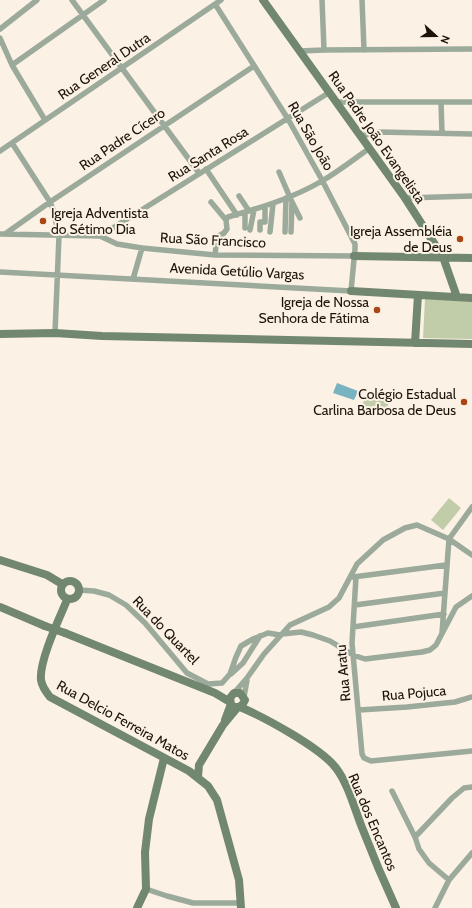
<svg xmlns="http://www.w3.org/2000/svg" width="472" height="908" font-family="Cabin,sans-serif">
	<rect width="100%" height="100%" fill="#fbf1e5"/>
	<path fill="#c1cca9" d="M425 299 472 301V339L423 338Z
		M368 392 390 401 384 414 362 405Z
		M449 498 461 508 443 530 431 520Z"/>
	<path fill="#79b3c0" d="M337 383 358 391 354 400 333 393Z"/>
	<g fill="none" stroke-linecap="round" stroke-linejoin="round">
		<path stroke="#9baa9a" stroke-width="5.5" d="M72 0 199 173
			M322 0 324 50
			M362 0 364 50
			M0 29 37 0
			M0 38 12 65 45 120
			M300 51 324 50 472 49
			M12 65 104 0
			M337 102H472
			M441 102 442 133
			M361 136 379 132 472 134
			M12 143 50 202 53 209 59 236 55 333
			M0 151 221 0
			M206 169 237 215
			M279 172 292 202 300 218
			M239 196 249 211
			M405 198 472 196
			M211 202 226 220
			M245 228V212
			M250 230 254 210
			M260 230V222H265V206
			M270 232 273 204
			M285 232 286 198
			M291 232 292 202
			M0 234 100 236 117 244 142 248 215 255 354 256
			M5 234 50 202 254 66
			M100 236 330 92
			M215 255 217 237 224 233 227 229 226 220 228 217C260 208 293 198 322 181 339 171 354 159 370 148
			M0 272 351 291 355 249V244L322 180 288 119 215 4
			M133 279 142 248
			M449 539 472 507
			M353 577 446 565
			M356 577 352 643 362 754 364 758 371 761 472 751
			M79 590 94 591 109 595 126 605 145 623 187 673 208 684 222 683 230 674 236 657 241 646 253 639 268 633 280 635
			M355 605 445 593
			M353 627 444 614
			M442 633 449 539
			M282 634 301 632 313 635 330 641 353 655 365 659 422 652 430 650 436 645 456 607 472 596
			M231 674 243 663 260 636
			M234 693 247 678 264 654 290 625 329 607 339 598 357 564 383 540 405 528 417 525 449 539 472 555
			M244 697 247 680
			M359 710 407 707 455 702 472 697
			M392 791 415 837 419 849 429 863 449 880
			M415 837 452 798 464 788 472 787
			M146 889 167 896 193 903H241
			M435 908 449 880 472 853"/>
		<path stroke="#71876f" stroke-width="8" d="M263 0 405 198 443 257 457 297
			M354 256 472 258
			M351 291 472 298
			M0 334 55 333 102 336 472 344
			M415 343 418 295
			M0 560 47 575 62 584
			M61 590a9 9 0 1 1 18 0a9 9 0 1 1-18 0Z
			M67 600C59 619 39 661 41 680 42 686 46 692 50 697L189 771 208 786 217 800 239 880 241 908
			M0 607 45 626
			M65 633 215 693 230 702
			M240 707C264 717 321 748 336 768 349 785 355 811 363 830 373 856 384 882 396 908
			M225 720 231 704 230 698 234 693H240L245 700C243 704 241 708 236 707
			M198 777 199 765 223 725 238 707
			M137 908 146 889 145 852 149 819 164 758"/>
		<path stroke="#71876f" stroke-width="8" d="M45 626 65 633"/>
	</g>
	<g fill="#aa4612" stroke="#fbf1e5" stroke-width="1.5">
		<circle cx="43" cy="221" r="4"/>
		<circle cx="460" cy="239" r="4"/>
		<circle cx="377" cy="310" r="4"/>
		<circle cx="464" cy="402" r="4"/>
	</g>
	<g text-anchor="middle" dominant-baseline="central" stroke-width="4" stroke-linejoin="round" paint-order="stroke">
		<g font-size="14" fill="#1c1309" stroke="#fbf1e5">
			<text transform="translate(104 66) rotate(-34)">Rua General Dutra</text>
			<text transform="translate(311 136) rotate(60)">Rua São João</text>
			<text transform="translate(377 137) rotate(55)">Rua Padre João Evangelista</text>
			<text transform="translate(122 139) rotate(-34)">Rua Padre Cícero</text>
			<text transform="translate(208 154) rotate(-32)">Rua Santa Rosa</text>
			<text transform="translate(213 240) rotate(3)">Rua São Francisco</text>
			<text transform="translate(237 271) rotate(3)">Avenida Getúlio Vargas</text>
			<text transform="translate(166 630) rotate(46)">Rua do Quartel</text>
			<text transform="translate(343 673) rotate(-95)">Rua Aratu</text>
			<text transform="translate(414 693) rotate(-5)">Rua Pojuca</text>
			<text transform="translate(123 720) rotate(29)">Rua Delcio Ferreira Matos</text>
			<text transform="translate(373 822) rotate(67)">Rua dos Encantos</text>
		</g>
		<g font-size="14" fill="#1c1309" stroke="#fbf1e5" text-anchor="end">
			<text x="51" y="213" text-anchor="start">Igreja Adventista<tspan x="51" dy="16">do Sétimo Dia</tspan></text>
			<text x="452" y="231">Igreja Assembléia<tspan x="452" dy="16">de Deus</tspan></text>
			<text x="369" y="302">Igreja de Nossa<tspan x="369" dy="16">Senhora de Fátima</tspan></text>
			<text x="456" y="394">Colégio Estadual<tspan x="456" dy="16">Carlina Barbosa de Deus</tspan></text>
		</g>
	</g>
	<g transform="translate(436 36) rotate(111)" stroke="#fbf1e5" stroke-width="3" paint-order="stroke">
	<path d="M0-3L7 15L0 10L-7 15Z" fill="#1c1309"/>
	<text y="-6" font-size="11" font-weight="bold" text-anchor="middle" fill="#1c1309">N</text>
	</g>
</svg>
